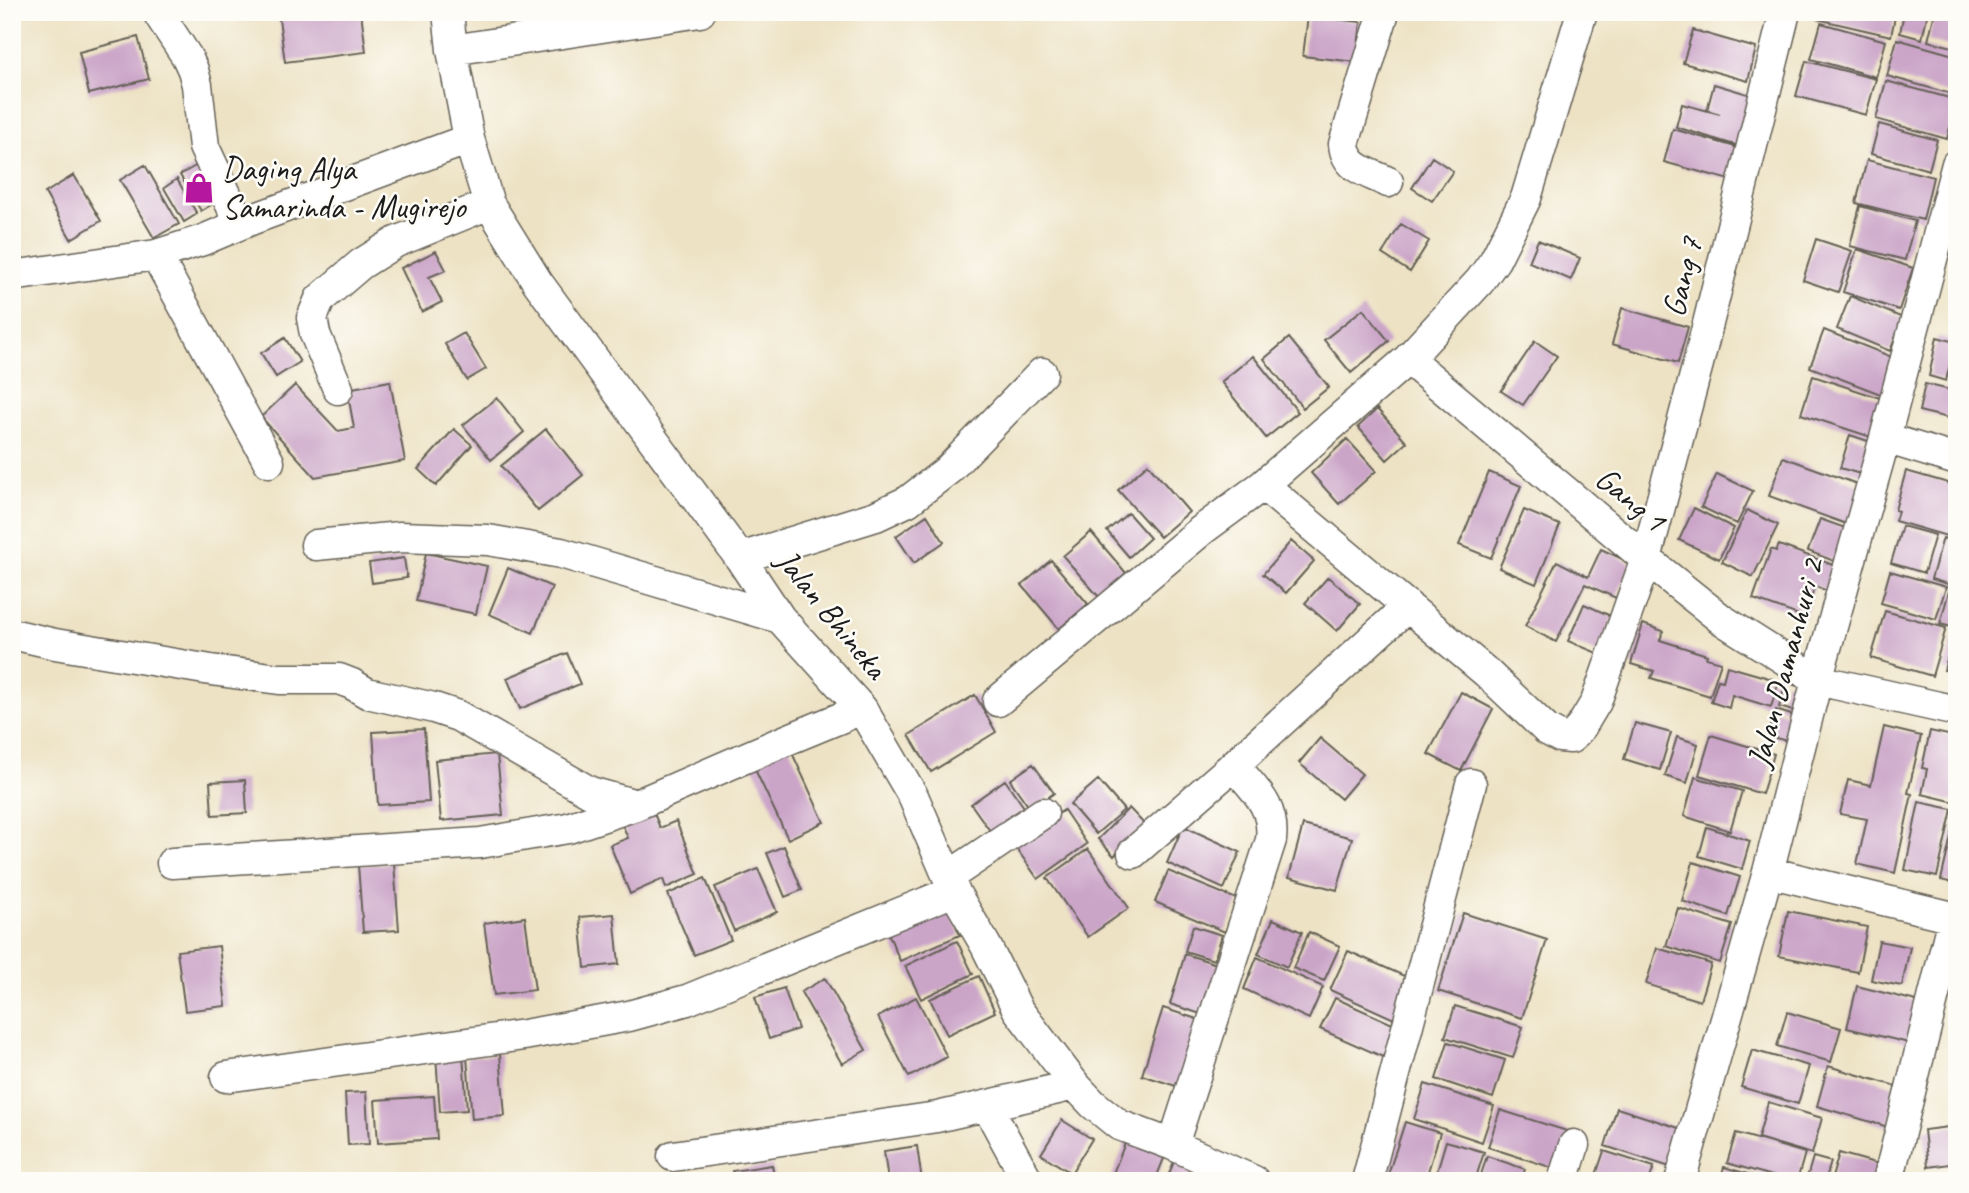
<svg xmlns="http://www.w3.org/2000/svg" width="1969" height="1193" font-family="Caveat,sans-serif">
	<rect width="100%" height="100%" fill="#fdfcf7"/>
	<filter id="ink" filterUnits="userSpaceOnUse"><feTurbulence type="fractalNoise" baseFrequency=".0143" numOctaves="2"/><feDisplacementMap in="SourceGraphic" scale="14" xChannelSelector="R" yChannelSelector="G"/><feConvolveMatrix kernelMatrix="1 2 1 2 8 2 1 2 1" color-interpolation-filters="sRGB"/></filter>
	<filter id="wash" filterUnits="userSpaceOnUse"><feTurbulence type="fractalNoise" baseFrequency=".00686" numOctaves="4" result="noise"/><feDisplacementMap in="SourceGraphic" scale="28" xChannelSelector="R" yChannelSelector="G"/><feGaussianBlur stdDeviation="1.57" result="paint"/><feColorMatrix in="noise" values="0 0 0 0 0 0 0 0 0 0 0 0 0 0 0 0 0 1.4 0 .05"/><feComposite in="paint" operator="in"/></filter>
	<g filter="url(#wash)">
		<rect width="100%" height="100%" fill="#ede2c4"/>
		<g id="blocks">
			<path fill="#cba5c8" d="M278 12H361L366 52 285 62Z
				M1818 12H1896L1891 36 1817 19Z
				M1904 12H1928L1922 39 1900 33Z
				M1935 12 1957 13V48L1928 41Z
				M1308 16 1361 22 1356 62 1303 56Z
				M1821 23 1886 41 1876 77 1811 59Z
				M1693 30 1756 48 1748 81 1683 63Z
				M138 37 149 79 89 94 79 52Z
				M1897 39 1957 56 1955 95 1887 76Z
				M1806 61 1876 79 1866 115 1796 96Z
				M1886 81 1957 100 1947 139 1876 119Z
				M1714 84 1751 95 1738 146 1676 127 1682 104 1720 114 1707 110Z
				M1879 124 1937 140 1929 170 1871 154Z
				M1673 129 1739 148 1730 180 1664 162Z
				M1432 157 1453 171 1432 201 1412 188Z
				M1867 160 1933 177 1923 220 1856 203Z
				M145 165 179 224 154 238 120 180Z
				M197 165 218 201 201 211 180 175Z
				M74 175 101 221 71 239 45 193Z
				M177 179 197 214 184 222 164 188Z
				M1860 206 1915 221 1905 260 1850 246Z
				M1401 224 1429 241 1410 272 1382 254Z
				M1816 239 1852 251 1838 292 1803 280Z
				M1538 240 1580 258 1571 280 1529 262Z
				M1857 249 1913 268 1899 310 1843 292Z
				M436 251 446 270 429 277 442 302 422 312 401 268Z
				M1850 296 1903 318 1890 351 1837 329Z
				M1622 308 1688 327 1678 363 1612 344Z
				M1363 309 1389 341 1351 373 1324 340Z
				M1824 330 1897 359 1883 395 1810 367Z
				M464 333 486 369 467 380 445 344Z
				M1937 337 1955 342 1946 381 1929 376Z
				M285 338 300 362 276 377 261 353Z
				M1289 338 1329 387 1303 408 1264 359Z
				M1535 341 1557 356 1523 405 1501 391Z
				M1253 356 1298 412 1266 438 1221 382Z
				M1813 376 1883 399 1871 437 1801 414Z
				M390 381 405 461 315 477 261 417 295 385 338 431 354 428 347 389Z
				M1925 384 1954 391 1948 418 1919 411Z
				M497 398 524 432 491 460 463 425Z
				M1377 409 1407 442 1387 460 1358 427Z
				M454 429 472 445 436 486 418 469Z
				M546 429 583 475 538 511 501 466Z
				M1850 435 1877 444 1867 476 1840 468Z
				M1347 439 1376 471 1339 504 1311 473Z
				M1783 457 1863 486 1849 525 1769 496Z
				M1148 464 1189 512 1160 537 1118 490Z
				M1906 471 1955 485 1952 496 1957 498V539L1895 521 1898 511 1895 510Z
				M1489 472 1521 486 1491 558 1459 545Z
				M1717 474 1753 491 1737 524 1701 507Z
				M1694 508 1734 528 1719 559 1679 540Z
				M1524 510 1560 525 1536 584 1499 568Z
				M1747 510 1778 525 1753 577 1722 562Z
				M1128 513 1150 538 1129 557 1107 531Z
				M927 515 944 542 914 563 896 536Z
				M1820 519 1851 530 1839 563 1808 551Z
				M1902 526 1935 535 1924 573 1891 563Z
				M1091 532 1126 573 1099 597 1063 556Z
				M1943 538 1957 542V587L1931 579Z
				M1291 541 1314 561 1286 593 1263 574Z
				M1779 545 1839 567 1830 592 1815 586 1804 617 1753 599 1771 549 1776 551Z
				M1601 549 1631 563 1616 598 1585 584 1556 642 1525 626 1557 561 1588 577Z
				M426 553 487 566 476 614 416 601Z
				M404 558 407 578 372 583 369 563Z
				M1051 560 1088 604 1059 629 1022 585Z
				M508 568 552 587 533 633 489 614Z
				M1890 571 1946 587 1936 619 1881 603Z
				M1328 577 1360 604 1337 631 1305 603Z
				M1949 591 1957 593V673L1944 670 1956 628 1940 624Z
				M1584 604 1613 617 1597 653 1568 641Z
				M1885 611 1946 628 1932 676 1871 658Z
				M1643 624 1663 631 1660 640 1707 655 1706 658 1721 662 1710 696 1651 678 1654 671 1631 664Z
				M567 653 580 684 520 709 507 678Z
				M1727 666 1779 681 1771 707 1732 695 1729 708 1711 702 1718 680 1723 681Z
				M1786 682 1800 687 1793 711 1779 707Z
				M1461 692 1493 709 1461 771 1428 754Z
				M975 695 996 732 931 772 909 735Z
				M1776 710 1794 716 1787 741 1768 736Z
				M1635 723 1671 733 1660 770 1624 759Z
				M1884 727 1921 736 1908 793 1912 794 1895 873 1857 864 1867 819 1840 814 1848 780 1871 785Z
				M424 729 429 802 378 805 373 732Z
				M1930 731 1957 737V794L1955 802 1922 794 1927 769 1922 768Z
				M1711 735 1774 754 1762 794 1699 775Z
				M1677 737 1698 744 1687 783 1665 776Z
				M1320 738 1362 774 1341 799 1299 763Z
				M787 742 824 822 788 839 750 759Z
				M497 754 503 815 441 821 435 760Z
				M1033 764 1054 793 1031 810 1010 780Z
				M1695 777 1742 791 1730 831 1684 816Z
				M245 780 247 813 212 815 210 782Z
				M1005 780 1026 810 993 835 971 804Z
				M1098 780 1124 810 1096 834 1070 804Z
				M1919 802 1952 809 1937 877 1905 870Z
				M1129 808 1146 826 1114 856 1098 839Z
				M1064 810 1087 844 1038 879 1014 845Z
				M653 811 660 828 676 821 698 874 666 888 663 879 630 894 610 845 628 838 622 824Z
				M1956 815H1957V884L1941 880Z
				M1303 825 1352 838 1337 890 1289 877Z
				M1183 826 1240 852 1224 889 1167 863Z
				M1707 827 1750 841 1742 869 1699 856Z
				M784 846 802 890 785 897 767 853Z
				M1088 849 1129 908 1088 937 1047 878Z
				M1693 862 1740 877 1728 916 1682 901Z
				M394 863 399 930 363 932 358 865Z
				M758 869 777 912 734 931 715 887Z
				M1168 871 1239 900 1225 932 1155 902Z
				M705 878 731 940 694 955 668 894Z
				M945 899 960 935 900 961 885 926Z
				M1678 908 1732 925 1720 963 1666 946Z
				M1788 911 1867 927 1858 972 1779 956Z
				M1463 913 1547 940 1522 1018 1438 991Z
				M614 914 619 964 585 968 580 917Z
				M525 917 535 990 494 995 484 923Z
				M1273 919 1302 932 1287 967 1258 954Z
				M1193 926 1222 935 1214 960 1185 951Z
				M1309 932 1340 946 1324 981 1293 968Z
				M957 941 973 974 921 999 905 966Z
				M1879 941 1910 947 1902 986 1871 980Z
				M219 946 226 1006 185 1011 177 951Z
				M1657 948 1711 964 1700 1001 1646 984Z
				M1348 951 1411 979 1394 1019 1330 990Z
				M1185 954 1223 966 1207 1016 1170 1004Z
				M1257 957 1323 987 1309 1019 1244 989Z
				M979 976 995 1012 947 1035 930 999Z
				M825 978 866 1050 842 1064 801 992Z
				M1857 986 1928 1004 1917 1045 1847 1028Z
				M784 988 798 1029 769 1039 755 997Z
				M916 997 947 1057 909 1077 878 1017Z
				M1335 998 1397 1026 1383 1057 1320 1029Z
				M1455 1006 1523 1027 1513 1058 1445 1037Z
				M1163 1008 1203 1021 1182 1088 1142 1075Z
				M1787 1012 1841 1028 1831 1062 1777 1046Z
				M1448 1042 1505 1060 1493 1098 1436 1079Z
				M1752 1050 1809 1066 1798 1104 1741 1087Z
				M463 1054 467 1110 440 1112 436 1056Z
				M500 1054 505 1116 472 1119 467 1057Z
				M1828 1066 1899 1087 1888 1127 1817 1106Z
				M1425 1084 1494 1106 1482 1142 1414 1119Z
				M366 1092 369 1144 348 1145 345 1093Z
				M434 1096 437 1139 378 1143 375 1100Z
				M1768 1102 1822 1118 1812 1154 1758 1138Z
				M1617 1108 1682 1129 1670 1167 1605 1146Z
				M1500 1110 1570 1132 1559 1170 1488 1147Z
				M1062 1120 1092 1139 1071 1173 1041 1154Z
				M1405 1122 1440 1133 1425 1181H1386Z
				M1957 1126V1163L1928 1167 1924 1130Z
				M1129 1133 1168 1148 1155 1181H1110Z
				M1736 1133 1805 1153 1797 1181H1790L1727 1163Z
				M1446 1141 1484 1152 1475 1181H1434Z
				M917 1146 922 1181H888L884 1151Z
				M1604 1151 1654 1167 1649 1181H1594Z
				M1178 1152 1216 1168 1211 1181H1166Z
				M1839 1153 1882 1165 1877 1181H1831Z
				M1487 1156 1525 1169 1521 1181H1479Z
				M1813 1157 1831 1162 1825 1181H1806Z
				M772 1165 775 1181H734L732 1171Z
				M1724 1167 1768 1180V1181H1720Z"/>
		</g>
	</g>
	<g filter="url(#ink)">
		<use href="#blocks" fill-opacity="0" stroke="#656157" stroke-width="2"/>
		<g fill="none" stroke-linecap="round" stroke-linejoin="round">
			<g stroke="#656157" stroke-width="33">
				<path id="minor" d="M159 12 160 16 187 57 193 70 197 85 204 147 240 224
					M448 12 452 50 469 139 489 204 538 283 740 558 780 618 862 709 913 796 954 891 986 946 1018 1010 1075 1085 1093 1104 1119 1125 1173 1145 1254 1181
					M1384 12 1344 144C1346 169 1368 172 1388 182
					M452 50 700 12
					M156 255 269 462
					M12 276 156 255 203 240 253 219 469 139
					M1408 359 1646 559 1721 619 1817 680 1957 711
					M338 389 315 334 312 318 320 299 361 264 396 242 489 204
					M1885 438 1957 460
					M1263 485 1487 673 1547 730 1560 737 1571 738 1581 727 1596 702 1646 559 1699 360 1785 12
					M316 545 400 537 488 540 561 553 780 618
					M740 558 876 516 908 501 948 470 1042 373
					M12 634 55 644 211 670 279 679H339L352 684 367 693 434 708 458 716 590 792 636 805
					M998 701 1202 530 1263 485 1408 359 1480 281 1495 260 1526 198 1582 12
					M1133 853 1234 765 1408 606
					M172 863 480 843 568 828 636 805 777 744 862 709
					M1768 872 1957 918
					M948 877 1043 813
					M226 1077 524 1035 629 1016 687 1000 954 891
					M987 1106 1028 1181
					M1173 1145 1271 840C1275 805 1254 790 1234 765
					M673 1156 937 1117 1075 1085
					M1367 1181 1471 784
					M1563 1181 1574 1145
					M1680 1181 1768 872 1817 680 1885 438 1957 164
					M1888 1181 1953 918"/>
			</g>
			<use href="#minor" stroke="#fff" stroke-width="30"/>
		</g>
	</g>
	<defs>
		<g id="shop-bare" transform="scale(2.415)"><path d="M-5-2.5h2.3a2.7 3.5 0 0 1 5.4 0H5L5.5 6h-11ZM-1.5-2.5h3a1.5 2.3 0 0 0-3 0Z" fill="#b5179e" stroke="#fdfcf7" stroke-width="2.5" paint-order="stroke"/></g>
	</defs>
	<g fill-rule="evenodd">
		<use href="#shop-bare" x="199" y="188"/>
	</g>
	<g text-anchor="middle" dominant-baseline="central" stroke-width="5" stroke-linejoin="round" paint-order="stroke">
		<g font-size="33" fill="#1c1c1c" stroke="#fdfcf7" text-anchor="start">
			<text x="222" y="169">Daging Alya<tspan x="222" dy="38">Samarinda - Mugirejo</tspan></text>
		</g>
		<g font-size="33" fill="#1c1c1c" stroke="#fdfcf7">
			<text transform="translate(1682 277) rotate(-76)">Gang 7</text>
			<text transform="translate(1631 499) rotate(40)">Gang 1</text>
			<text transform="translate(832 614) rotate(51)">Jalan Bhineka</text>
			<text transform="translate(1785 663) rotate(-75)">Jalan Damanhuri 2</text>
		</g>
	</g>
	<rect width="1969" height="1193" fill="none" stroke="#fdfcf7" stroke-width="42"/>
</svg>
